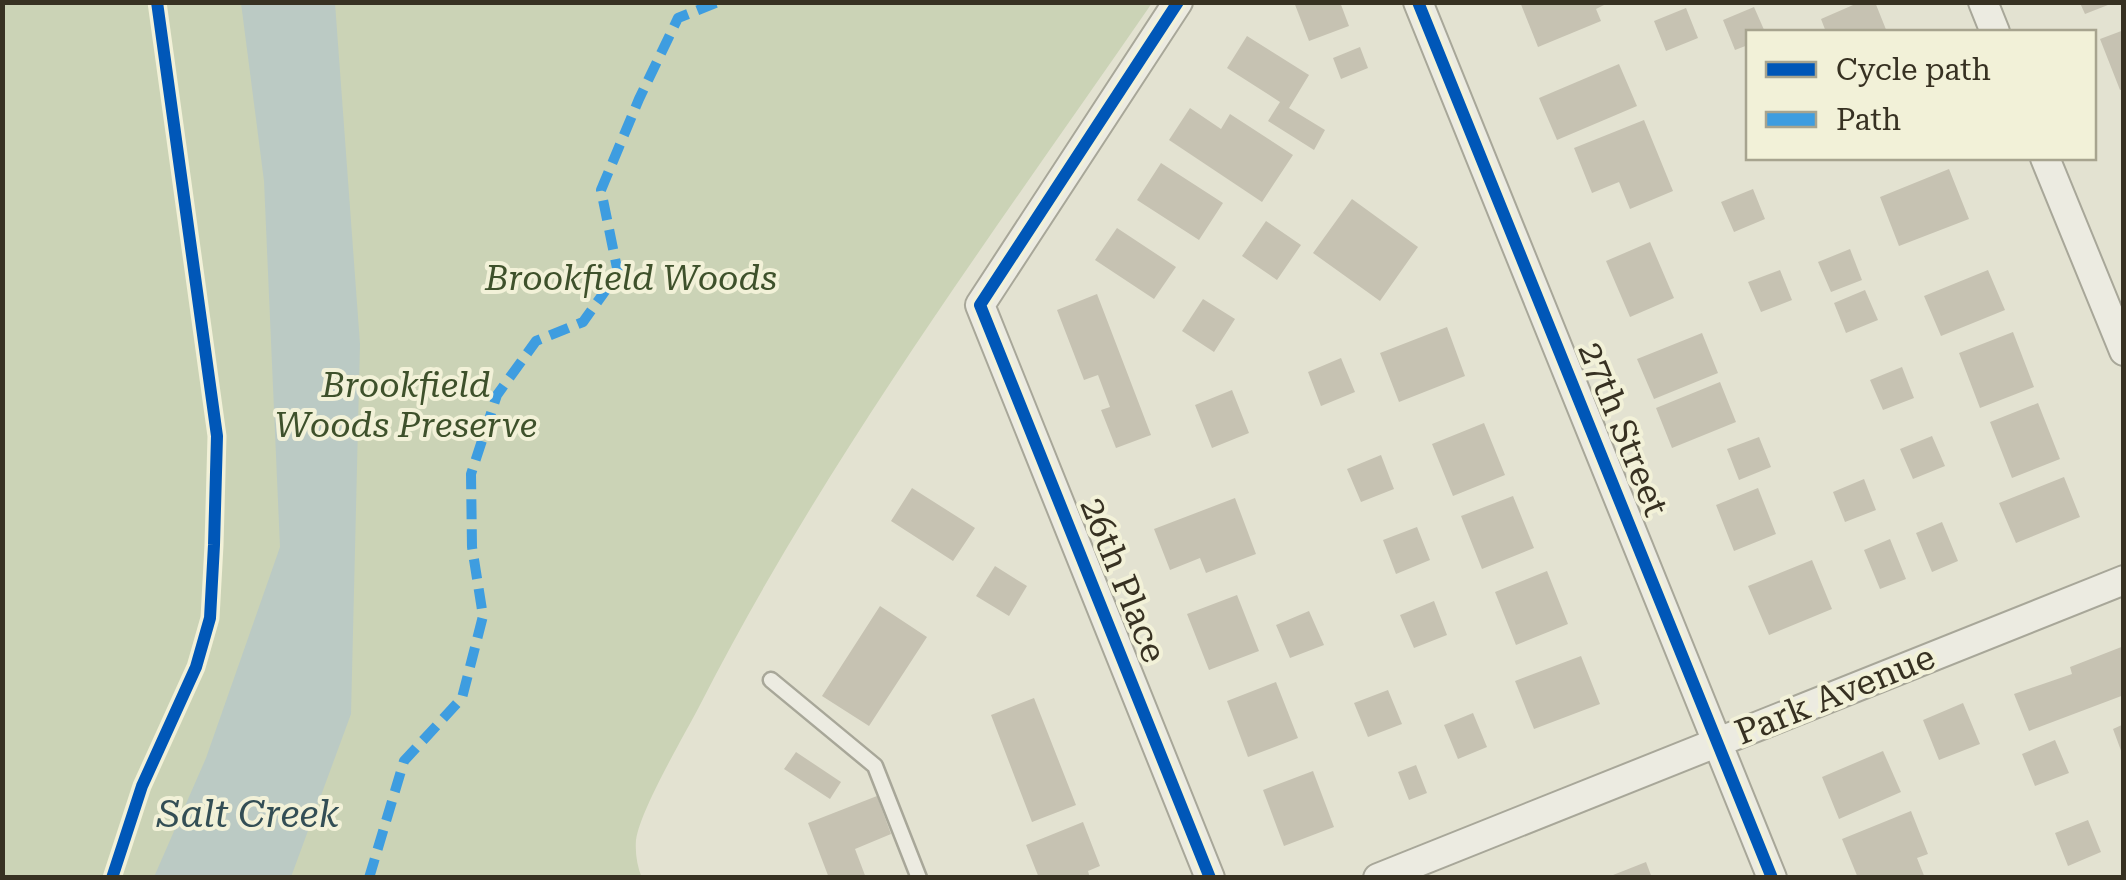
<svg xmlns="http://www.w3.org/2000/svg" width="2126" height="880" font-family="'Roboto Serif',serif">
	<rect width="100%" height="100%" fill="#e3e2d1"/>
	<path fill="#cbd3b6" d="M2 3H1152C995 231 827 456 701 703 684 736 641 808 636 840 635 853 637 866 642 878L3 877Z"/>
	<path fill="#bbcac4" d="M241 3H335L360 344 351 714 291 877H154L206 758 280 547 264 181Z"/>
	<path fill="#c6c2b2" d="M1294 2H1340L1349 26 1309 41Z
		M1520 2H1610L1596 9 1601 21 1538 47Z
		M1860 2H1875L1887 32H1826L1821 19Z
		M2080 3H2113L2085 14Z
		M1754 7 1765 32H1748V45L1735 50 1723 20Z
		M1686 8 1698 38 1666 51 1654 21Z
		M2124 30V89L2120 90 2100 39Z
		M1247 36 1309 75 1289 108 1325 130 1314 150 1268 121 1280 102 1227 68Z
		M1360 47 1368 68 1341 79 1333 58Z
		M1619 64 1637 106 1557 140 1539 98Z
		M1190 108 1221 129 1230 114 1293 155 1262 202 1169 140Z
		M1644 120 1673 191 1630 209 1619 182 1592 193 1574 148Z
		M1161 163 1223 203 1199 240 1137 200Z
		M1949 169 1969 219 1899 246 1880 197Z
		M1753 189 1765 219 1734 232 1721 202Z
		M1352 199 1418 247 1380 301 1313 253Z
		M1266 221 1301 245 1277 280 1242 256Z
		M1117 228 1176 267 1154 299 1095 260Z
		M1650 242 1674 298 1630 317 1606 261Z
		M1850 249 1862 280 1831 292 1818 262Z
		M1780 270 1792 300 1761 312 1748 282Z
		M1988 270 2005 310 1941 336 1924 296Z
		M1865 290 1878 320 1846 333 1834 303Z
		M1097 294 1151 435 1116 448 1101 410 1110 407 1098 375 1084 380 1057 310Z
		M1203 299 1235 319 1214 352 1182 331Z
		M1447 327 1465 376 1399 402 1380 353Z
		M2013 332 2034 387 1980 408 1959 353Z
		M1702 333 1718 373 1654 399 1637 359Z
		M1341 358 1355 392 1321 406 1308 372Z
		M1902 367 1914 398 1883 410 1870 380Z
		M1720 382 1736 422 1672 448 1656 408Z
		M1232 390 1249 433 1212 448 1195 405Z
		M2038 403 2060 459 2012 478 1990 422Z
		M1484 423 1505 475 1453 496 1432 444Z
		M1932 436 1945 466 1913 479 1900 449Z
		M1759 437 1771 467 1739 480 1727 449Z
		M1381 455 1394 489 1361 502 1347 469Z
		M2064 477 2080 517 2016 543 1999 503Z
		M1864 479 1876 510 1845 522 1833 492Z
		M912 488 975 528 953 561 891 521Z
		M1758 488 1776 534 1734 551 1716 505Z
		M1513 496 1534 548 1482 569 1461 516Z
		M1235 498 1256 554 1206 573 1200 558 1170 570 1154 529Z
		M1942 522 1958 561 1932 572 1916 533Z
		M1417 527 1430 560 1396 574 1383 540Z
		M1890 539 1906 579 1880 589 1864 550Z
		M1812 560 1832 609 1769 635 1748 586Z
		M995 566 1027 586 1009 616 976 596Z
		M1547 571 1568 624 1516 645 1495 592Z
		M1237 595 1259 651 1209 670 1187 614Z
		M1434 601 1447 635 1414 648 1400 615Z
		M880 606 927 637 869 726 822 696Z
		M1309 611 1324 645 1290 658 1276 625Z
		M2124 646V695L2029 731 2014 694 2072 674 2070 667Z
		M1581 656 1600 704 1534 729 1515 681Z
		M1276 682 1298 738 1248 757 1227 701Z
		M1388 690 1402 724 1368 737 1354 703Z
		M1034 698 1076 805 1032 822 991 715Z
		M1963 703 1980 744 1939 760 1923 720Z
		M1473 713 1487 747 1458 759 1444 725Z
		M2124 724V756H2123L2113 729Z
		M2055 740 2069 773 2035 786 2022 754Z
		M1883 751 1901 792 1839 819 1822 777Z
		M796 752 841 782 830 799 784 769Z
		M1416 765 1427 793 1409 800 1398 772Z
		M1313 771 1334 827 1284 846 1263 790Z
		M877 796 891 834 855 849 866 878H829L808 823Z
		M1911 811 1928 854 1917 858 1925 878H1858L1842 839Z
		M2088 820 2101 852 2068 866 2055 833Z
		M1083 822 1100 866 1088 871 1090 878H1039L1026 845Z
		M1646 862 1652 878H1608V877Z"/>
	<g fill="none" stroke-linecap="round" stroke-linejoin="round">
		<g stroke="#a8a799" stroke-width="19">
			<path id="lane" d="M771 680 875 766 919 878"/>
		</g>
		<g stroke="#a8a799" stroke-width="32">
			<path id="street" d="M1178 2 980 305 1210 878
				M1418 2 1772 878
				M1983 2 1995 32
				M2045 158 2124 351
				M1378 878 2124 580"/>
		</g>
		<use href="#lane" stroke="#ecebe1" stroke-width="14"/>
		<use href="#street" stroke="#ecebe1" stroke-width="28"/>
		<path stroke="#3e9de0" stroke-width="10" stroke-dasharray="20 10" stroke-linecap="butt" d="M369 878 404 761 462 698 483 616 472 547 471 474 497 395 536 341 583 322 618 273 601 190 639 99 678 18 718 2"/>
		<g stroke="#f2f1d8" stroke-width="19">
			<path id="cycleway" d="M1178 2 980 305 1210 878
				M1418 2 1772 878
				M112 878 142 786 196 667 210 618 214 545 217 436 157 2"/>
		</g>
		<use href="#cycleway" stroke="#0057b8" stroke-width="12"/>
	</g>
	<g text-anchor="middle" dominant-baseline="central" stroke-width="8" stroke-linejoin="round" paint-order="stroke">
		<g font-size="35" font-style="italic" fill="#3e512b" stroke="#f2f1d8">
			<text x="631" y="278">Brookfield Woods</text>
			<text x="406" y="385">Brookfield<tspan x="406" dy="40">Woods Preserve</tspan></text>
		</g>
		<g font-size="35" fill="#373122" stroke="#f2f1d8">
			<text transform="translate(1623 429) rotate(68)">27th Street</text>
			<text transform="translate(1123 580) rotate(68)">26th Place</text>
			<text transform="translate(1835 695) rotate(-22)">Park Avenue</text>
		</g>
		<g font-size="38" font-style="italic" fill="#334e55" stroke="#f2f1d8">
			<text x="248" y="814">Salt Creek</text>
		</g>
	</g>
	<rect width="2126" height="880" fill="none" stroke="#373122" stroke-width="10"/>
	<rect x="1746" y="30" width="350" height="130" fill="#f2f1d8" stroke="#a7a48f" stroke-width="2.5"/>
	<rect x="1766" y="62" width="50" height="15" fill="#0057b8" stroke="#a7a48f" stroke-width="2.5"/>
	<text x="1836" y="80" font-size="30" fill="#373122">Cycle path</text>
	<rect x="1766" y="112" width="50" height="15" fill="#3e9de0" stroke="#a7a48f" stroke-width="2.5"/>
	<text x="1836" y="130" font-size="30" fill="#373122">Path</text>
</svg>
